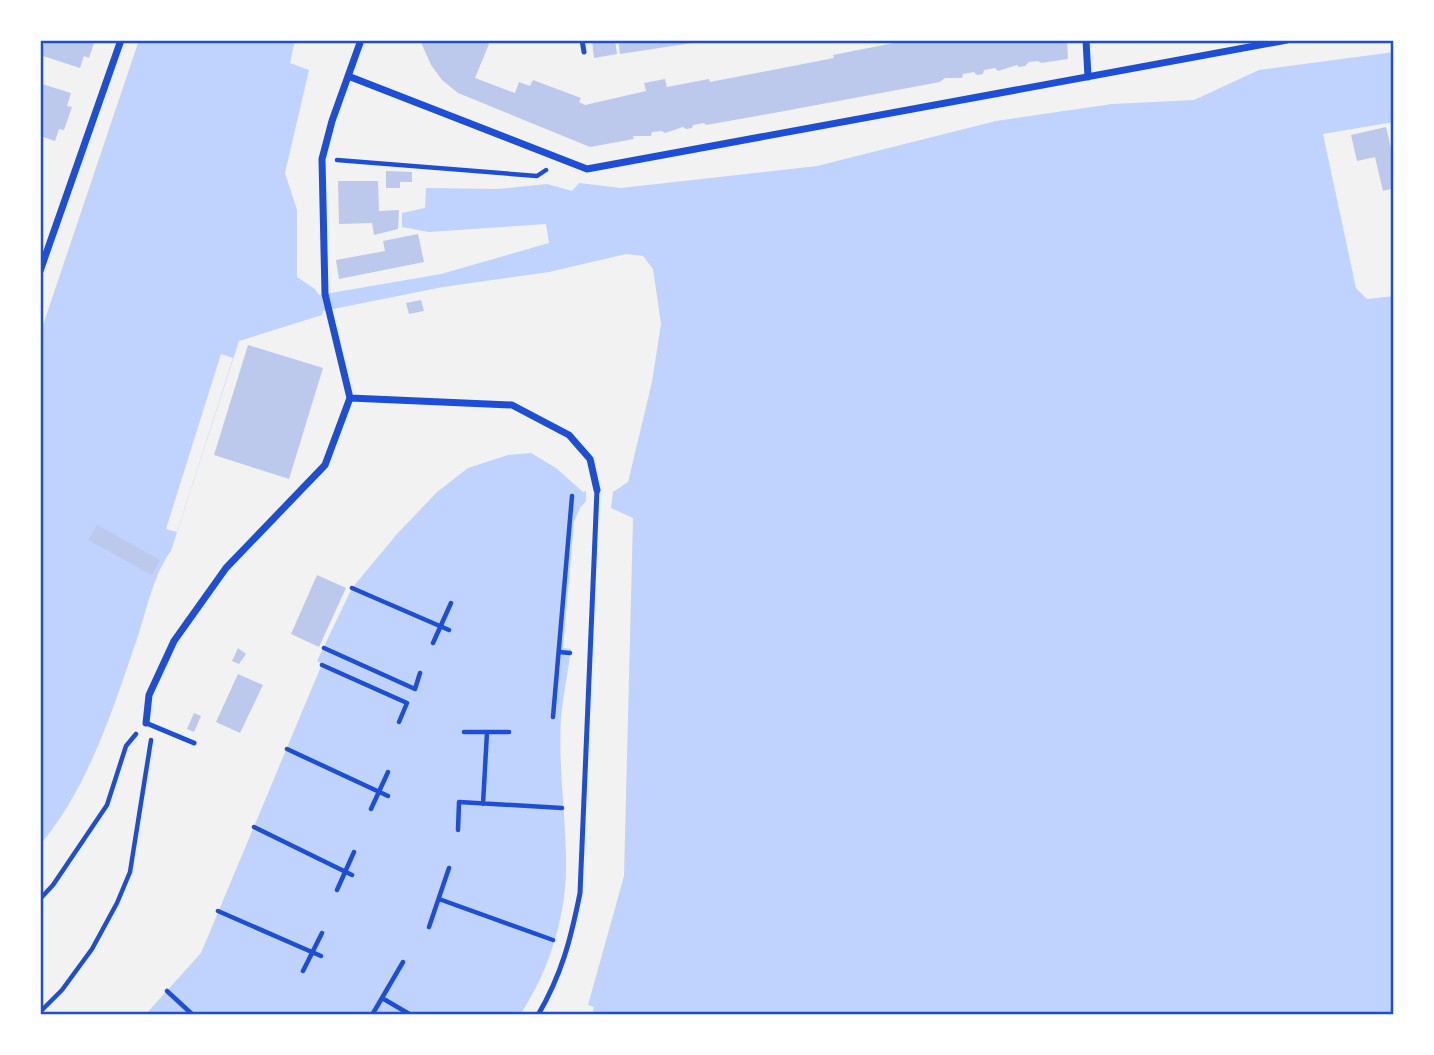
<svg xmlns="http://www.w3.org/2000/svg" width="1434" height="1055" font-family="Montserrat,sans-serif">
	<rect width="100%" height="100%" fill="#f2f2f2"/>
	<path fill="#bfd3fe" d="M139 40H295L290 63 309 70 285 173 297 210V277L315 289 319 295 441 274 549 243 546 224 429 232 402 227V213L425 208 426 188 497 189 547 184 572 191 579 183 621 188 817 166 996 121 1112 104 1194 100 1259 70 1394 52V122L1323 134 1356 288 1367 299 1394 296V1015H592L594 1007 588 1005 624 876 633 518 611 508 613 492 628 482 652 382 661 324 653 269 643 256 626 254 549 272 443 287 323 311 322 315 239 341 171 551C154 573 147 609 138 636 113 708 90 785 40 845V334Z
		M531 453 556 468 583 492 586 491V501L580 508 574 522 563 648 571 649C568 672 563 695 561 718 558 766 566 815 566 863 567 914 549 972 520 1015H145L201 953 322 664 317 661 352 588 397 534 437 492 468 468 508 455Z"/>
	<path fill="#f2f2f2" d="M221 354 233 358 177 532 166 529Z"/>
	<path fill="#bdc9ec" d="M45 40H95L89 58 84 56 80 68 40 55Z
		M420 40H485L489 44 475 78 515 93 519 82 530 86 533 80 581 98 579 102 585 105 646 91 644 83 665 79 667 87 709 79 710 82 834 58 833 55 909 40H1067L1068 59 1041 63 1038 61 1029 62 1025 66 1019 67 1017 65 998 71 995 68 984 70 983 74 977 75 974 72 963 74 962 78H945L940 82 779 112 706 125 704 123 693 125 692 128 686 129 683 127 665 133 662 131 652 132 651 136H633L634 139 590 147 458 93 442 80 431 65Z
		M592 40H615L617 54 594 58Z
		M618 40H699V42L620 54Z
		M42 84 71 93 67 106 72 107 64 130 59 129 55 141 40 136Z
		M1386 127 1392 152H1394V188L1383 191 1375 157 1357 161 1351 135Z
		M386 171 412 172V182H400V188H386Z
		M338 181H378L379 211 399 210 398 229 374 235 372 223 339 224Z
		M418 234 424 262 339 279 336 260 385 251 383 241Z
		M421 300 424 311 409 314 406 303Z
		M248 345 323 368 289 479 214 455Z
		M97 525 160 560 152 575 88 540Z
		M317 575 346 588 319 647 291 634Z
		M238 648 246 654 239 664 232 661Z
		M238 674 263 685 240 733 216 722Z
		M194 713 201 716 194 732 187 729Z"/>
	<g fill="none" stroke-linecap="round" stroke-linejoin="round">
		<path stroke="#1d4ed8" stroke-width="4.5" d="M337 160 537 176 546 170
			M352 588 449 630
			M433 643 451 603
			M324 648 415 689 420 673
			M559 652 570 653
			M322 665 407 703 399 722
			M553 717 572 496
			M464 732H509
			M287 749 388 796
			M483 804 487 732
			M371 809 388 772
			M254 827 352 875
			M458 830 459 802 562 808
			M337 890 354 852
			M40 899 53 885 107 805 126 746 136 734
			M439 899 553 940
			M218 911 321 956
			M429 927 449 868
			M303 971 322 933
			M167 991 193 1015
			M382 998 411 1015
			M40 1012 62 990 92 949 117 903 130 872 151 740
			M372 1015 403 962"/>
		<path stroke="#1d4ed8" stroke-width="5" d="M582 40 584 52
			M146 723 194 743
			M538 1015C562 974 571 938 580 893L597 490"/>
		<path stroke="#1d4ed8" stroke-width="7" d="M1086 40 1088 77
			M348 76 587 169 1287 40
			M40 271 121 40
			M350 398 325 294 322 159 332 121 361 40
			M350 398 512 405 569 435 590 459 597 490
			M146 723 149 695 174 641 226 568 325 465 350 398"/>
	</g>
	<rect width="1434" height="1055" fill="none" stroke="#ffffff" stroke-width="84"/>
	<rect x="42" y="42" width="1350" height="971" fill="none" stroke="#1d4ed8" stroke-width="2.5"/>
</svg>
